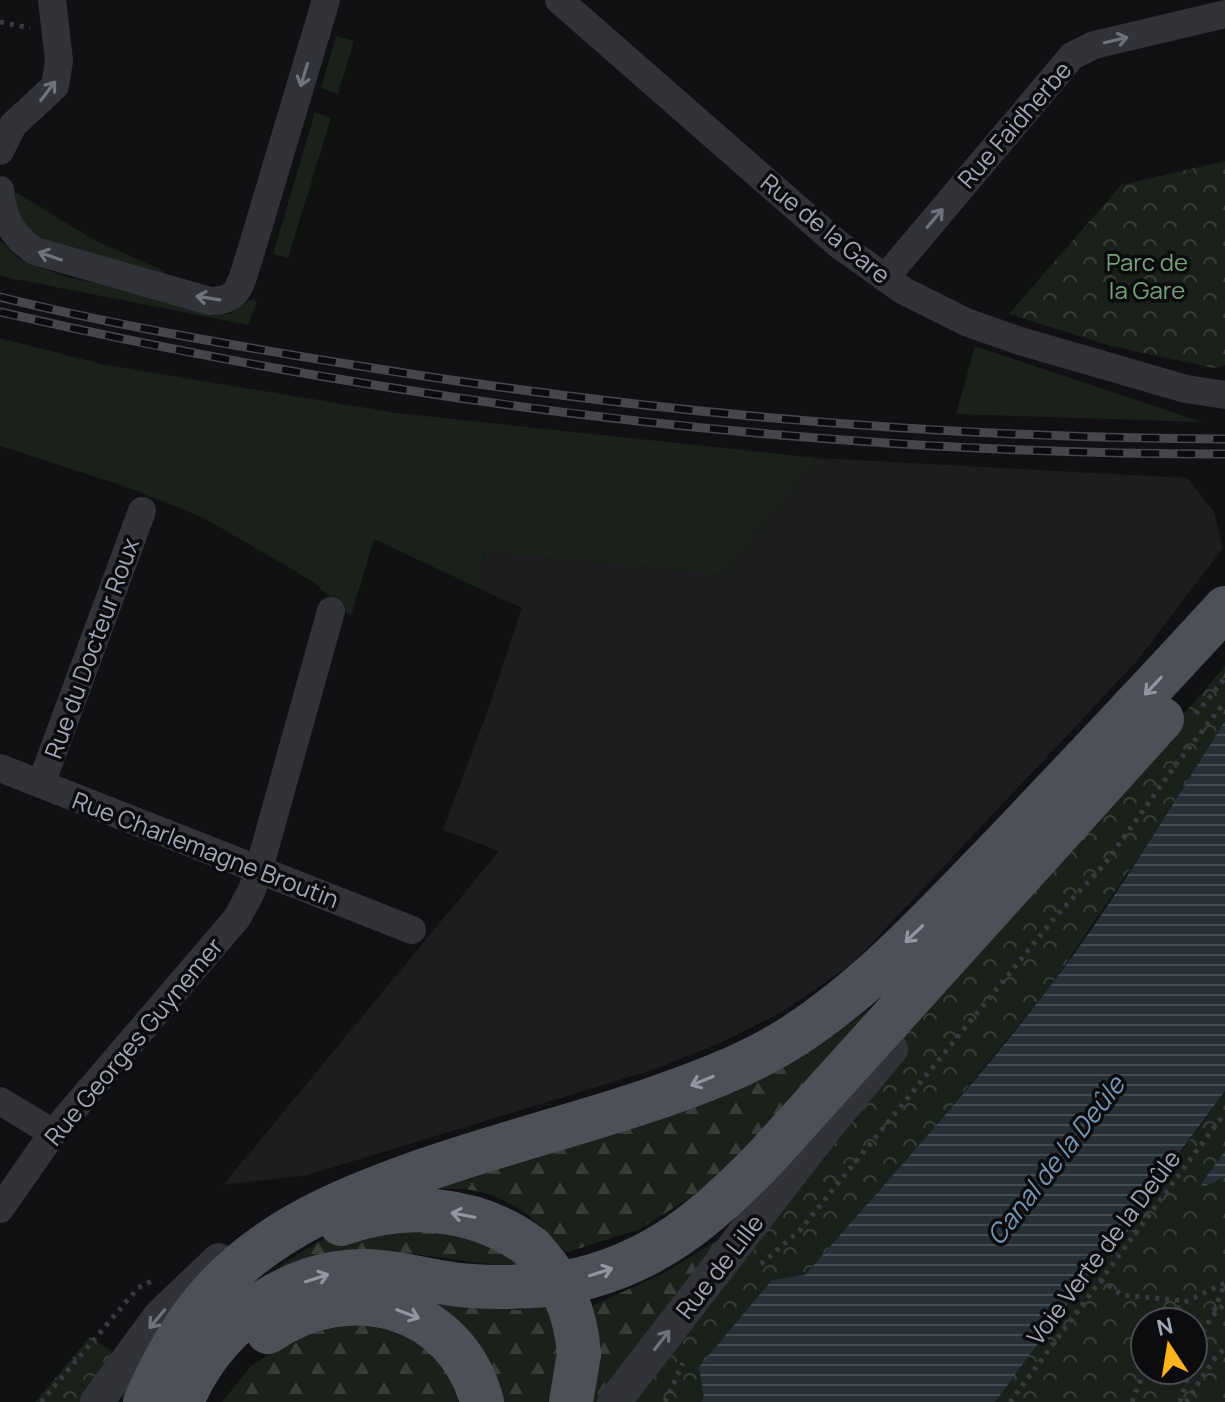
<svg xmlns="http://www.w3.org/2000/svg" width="1225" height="1402" font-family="Manrope,sans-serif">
	<defs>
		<pattern id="forest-firs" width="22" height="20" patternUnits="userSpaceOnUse" patternTransform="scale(2)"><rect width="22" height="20" fill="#19211a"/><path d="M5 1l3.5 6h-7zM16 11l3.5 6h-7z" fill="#373e39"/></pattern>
		<pattern id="park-crowns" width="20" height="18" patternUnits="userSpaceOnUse" patternTransform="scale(2)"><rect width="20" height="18" fill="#19211a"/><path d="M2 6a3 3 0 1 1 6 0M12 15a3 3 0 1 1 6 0" fill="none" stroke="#373e39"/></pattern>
		<pattern id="water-rules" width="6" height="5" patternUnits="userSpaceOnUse" patternTransform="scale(2)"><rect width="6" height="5" fill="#273037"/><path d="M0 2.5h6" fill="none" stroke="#434b52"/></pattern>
	</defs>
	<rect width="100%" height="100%" fill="#111113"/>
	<path fill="#1d1d20" d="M817 458 1187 478 1214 512 1223 548 1137 661 853 963 782 1012 718 1044 655 1069 308 1175 223 1185 499 851 443 830 485 718 522 608 480 589 484 552 721 575Z"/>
	<path fill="#19211a" d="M336 36 354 41 338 94 321 88Z
		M315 112 331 118 288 258 273 254Z
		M9 188 96 241 164 271 163 276 75 254 22 229Z
		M0 240 20 259 38 267 70 278 135 291 211 314H230L249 300 257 301 248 325 0 276Z
		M0 338 101 364 397 413 817 458 721 575 484 552 480 589 374 539 351 616 312 581 204 518 121 485 0 446Z
		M975 346 1202 422 956 414Z"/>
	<path fill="url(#forest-firs)" d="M872 1008 730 1165 691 1197 640 1229 565 1253C542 1221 503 1191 461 1189 437 1187 410 1194 386 1196L831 1035Z
		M376 1223H438L528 1265 512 1267 407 1253 365 1251 279 1266 321 1240Z
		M737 1228 601 1402H589L592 1306 664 1273Z
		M405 1294 449 1303 519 1310 554 1302 563 1340 556 1402H502L488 1359 466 1331Z
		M337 1323C352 1324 368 1323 382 1326 420 1334 450 1364 458 1402H222L251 1366 293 1339Z"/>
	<path fill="url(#park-crowns)" fill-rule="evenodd" d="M1225 161V365L1214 368 1111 346 1009 314 1121 185Z
		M1225 666V721L1148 843 1049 988 939 1122 805 1275 701 1402H614L824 1130 1026 885 1153 751Z
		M1225 1091V1402H995L1201 1125ZM1145 1322H1193V1370H1145Z
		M90 1337 113 1352 80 1402H35Z"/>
	<path fill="url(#water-rules)" d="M1225 721V1091L995 1402H701L704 1398 699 1367 772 1280 805 1275C887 1181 972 1088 1048 989 1113 904 1168 811 1225 721Z
		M1225 1151V1177L1204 1186 1201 1184Z"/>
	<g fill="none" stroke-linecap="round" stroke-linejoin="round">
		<path stroke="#383a3f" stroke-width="5" stroke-dasharray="4 6" stroke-linecap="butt" d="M0 22 30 28
			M1196 714 1225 678
			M761 1264 800 1230 1057 915 1104 865 1177 763 1225 702
			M1100 1280 1122 1295 1187 1301
			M1214 1311 1225 1283
			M1162 1322 1187 1301 1225 1283
			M1193 1361C1200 1339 1206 1318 1225 1304
			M41 1402 138 1288 154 1280
			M665 1402 683 1363
			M1010 1402 1225 1113
			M1132 1402 1145 1368
			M1180 1402 1190 1370
			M1186 1402 1215 1358 1225 1348"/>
		<path stroke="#323338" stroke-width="28" d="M559 0 838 244 904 291 966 322 1020 341 1186 389 1225 395
			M0 151 13 125 55 86 59 61 52 0
			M0 190C3 218 11 235 35 251L210 301C241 301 240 283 249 258L326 0
			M885 278 1072 56 1094 45 1225 14
			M0 768 412 930
			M41 784 142 511
			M0 1101 53 1133
			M0 1209 53 1133 237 918 251 892 259 869 331 611"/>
		<path stroke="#323338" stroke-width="34" d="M97 1402 160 1316 219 1260
			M614 1402 824 1130 891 1049"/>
		<path stroke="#4e5057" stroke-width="44" d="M341 1224C406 1201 477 1206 532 1248
			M268 1332C349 1276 456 1304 482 1402
			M145 1402C163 1362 184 1322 214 1290 270 1229 345 1198 422 1171 496 1145 572 1126 647 1101 697 1084 748 1065 792 1037 871 986 937 913 1002 846 1077 767 1152 688 1225 608
			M182 1402C211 1329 287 1268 368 1271 395 1272 420 1279 446 1283 481 1289 532 1288 567 1282 653 1265 709 1217 768 1155L1162 719
			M571 1402 579 1354"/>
		<g stroke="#45474d" stroke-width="9">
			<path id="rail" d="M0 297C123 327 247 348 372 368 654 413 940 438 1225 439
				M0 312C401 404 814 454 1225 454"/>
		</g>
		<use href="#rail" stroke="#0c0c0e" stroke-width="6" stroke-dasharray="18" stroke-linecap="butt"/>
		<path stroke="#4e5057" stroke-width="44" d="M532 1248C561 1280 576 1311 579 1354"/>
	</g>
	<defs><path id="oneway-shaft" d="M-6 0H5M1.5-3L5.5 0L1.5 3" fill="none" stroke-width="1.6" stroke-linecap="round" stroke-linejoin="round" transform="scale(2)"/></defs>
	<g stroke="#70737d">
		<use href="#oneway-shaft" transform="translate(1116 40) rotate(-13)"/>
		<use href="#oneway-shaft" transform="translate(304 75) rotate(107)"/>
		<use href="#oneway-shaft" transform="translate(48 91) rotate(-53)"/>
		<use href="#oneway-shaft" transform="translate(935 218) rotate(-50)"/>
		<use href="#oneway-shaft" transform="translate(50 256) rotate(-161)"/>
		<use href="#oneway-shaft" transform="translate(208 298) rotate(-171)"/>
		<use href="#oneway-shaft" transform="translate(157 1319) rotate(130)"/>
		<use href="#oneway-shaft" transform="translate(662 1340) rotate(-52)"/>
	</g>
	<g stroke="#9196a2">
		<use href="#oneway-shaft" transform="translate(1153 686) rotate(133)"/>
		<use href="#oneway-shaft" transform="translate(914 934) rotate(136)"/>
		<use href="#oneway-shaft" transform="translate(702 1081) rotate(158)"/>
		<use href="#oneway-shaft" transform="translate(463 1215) rotate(-169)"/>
		<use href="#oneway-shaft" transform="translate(601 1272) rotate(-18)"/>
		<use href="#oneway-shaft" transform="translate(317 1278) rotate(-18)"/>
		<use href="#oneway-shaft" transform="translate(408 1314) rotate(21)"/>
	</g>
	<g text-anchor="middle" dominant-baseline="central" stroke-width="7" stroke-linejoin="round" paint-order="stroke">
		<g font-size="24" fill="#a2a7b5" stroke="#0c0c0e">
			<text transform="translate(1014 124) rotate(-49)">Rue Faidherbe</text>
			<text transform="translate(826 228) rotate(39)">Rue de la Gare</text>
			<text transform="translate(91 648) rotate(-70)">Rue du Docteur Roux</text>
			<text transform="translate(206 849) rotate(21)">Rue Charlemagne Broutin</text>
			<text transform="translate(133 1041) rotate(-50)">Rue Georges Guynemer</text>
			<text transform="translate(1103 1247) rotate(-53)">Voie Verte de la Deûle</text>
			<text transform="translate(719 1266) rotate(-52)">Rue de Lille</text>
		</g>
		<g font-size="24" fill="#77a17a" stroke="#0c0c0e">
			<text x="1147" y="261">Parc de<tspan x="1147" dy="28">la Gare</tspan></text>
		</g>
		<g font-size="26" font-style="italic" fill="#7696b3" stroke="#0c0c0e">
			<text transform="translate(1055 1160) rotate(-52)">Canal de la Deûle</text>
		</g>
	</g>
	<g transform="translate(1169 1346) rotate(348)"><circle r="38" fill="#0c0c0e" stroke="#484a51" stroke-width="2"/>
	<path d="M0-6L14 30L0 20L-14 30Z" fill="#feb31f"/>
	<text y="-12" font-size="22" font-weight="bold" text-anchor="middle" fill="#a2a7b5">N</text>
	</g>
</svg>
